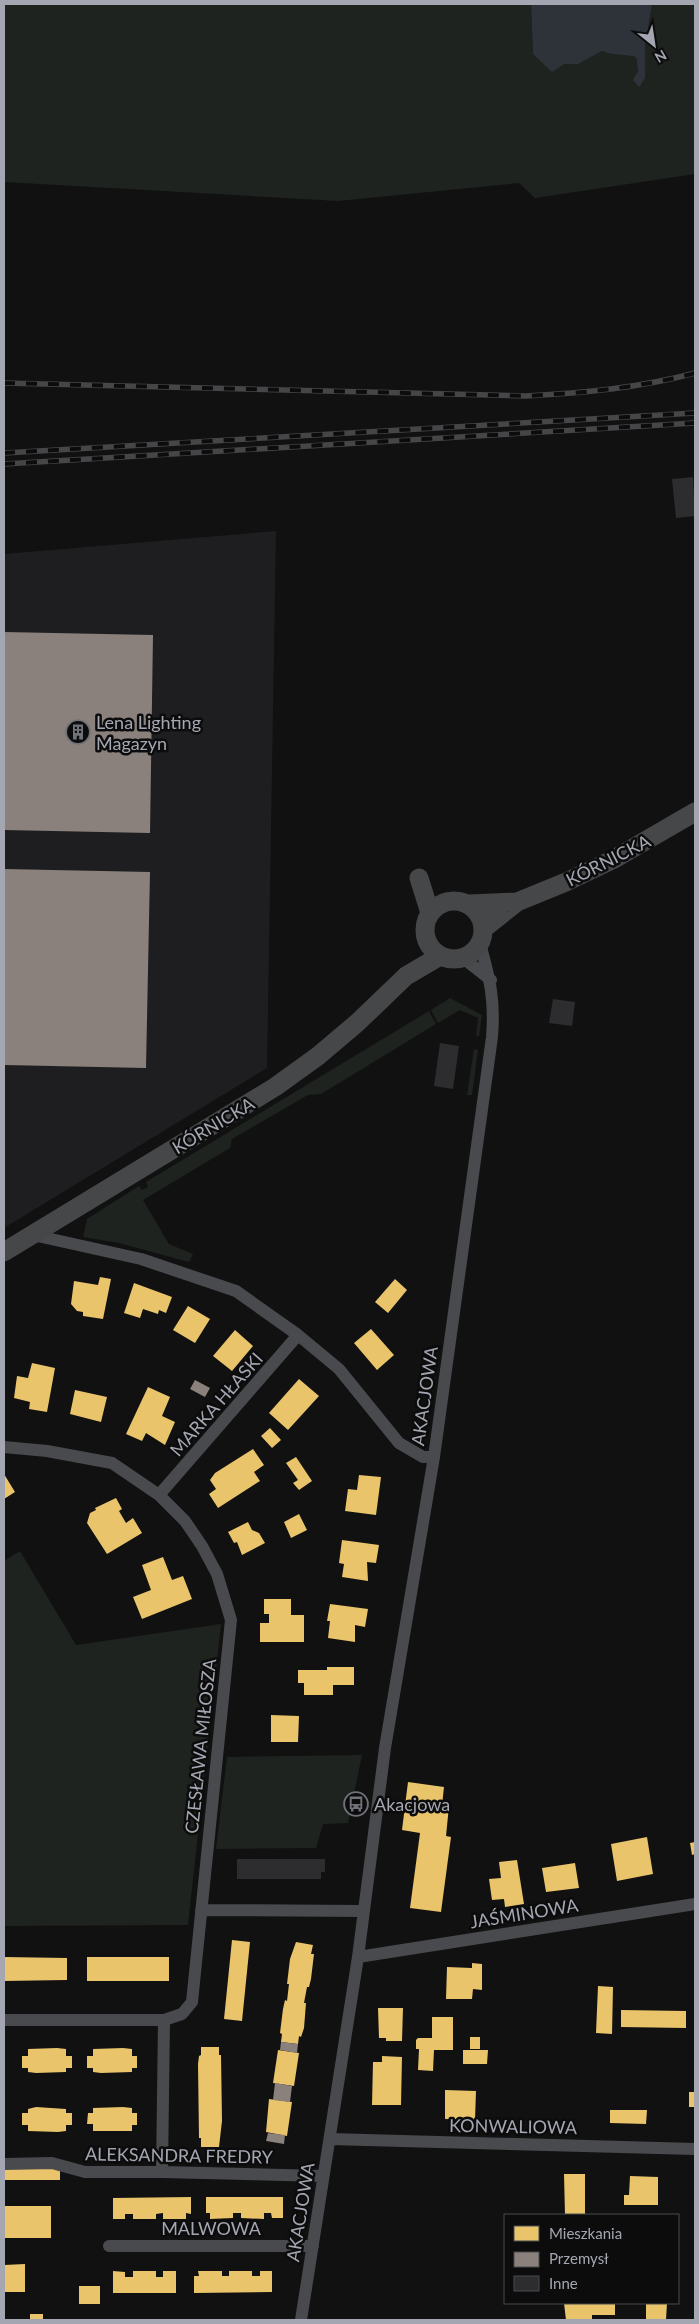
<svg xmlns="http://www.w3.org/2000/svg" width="699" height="2324" font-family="Lato,sans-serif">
	<rect width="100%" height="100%" fill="#111112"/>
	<path fill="#1e1e20" d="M276 531 267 1068 4 1228V554Z"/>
	<path fill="#1e231f" d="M4 4H531L533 54C565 65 570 69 602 51 613 56 624 54 636 57L638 71 645 78V48L652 4H692L695 8V174L535 198 519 183 338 201 4 182Z
		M450 998 482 1015 479 1036H476L478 1018 460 1010 438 1023 431 1010Z
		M429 1011 436 1024 321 1094 308 1095 232 1139 230 1148 143 1200 169 1244 193 1254 189 1262 119 1243 83 1237 87 1219 139 1186 142 1190 148 1187 146 1182Z
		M474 1049 478 1050 472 1095H467Z
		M20 1551 76 1645 221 1624 188 1925 4 1926V1561Z
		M362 1755 348 1823 323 1824 316 1848 216 1849 227 1757Z"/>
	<path fill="#2d3339" d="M531 4H652L645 48V78L639 87 633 80 638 71 636 57C624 54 613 56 602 51L578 64H564L552 72 533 54Z"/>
	<path fill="#e9c46a" d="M100 1277 111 1279 103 1319 83 1316V1312L77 1311 71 1304 74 1281 98 1285Z
		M395 1279 407 1290 388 1313 375 1302Z
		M134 1283 172 1297 166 1313 159 1310 158 1314 143 1309 140 1318 124 1313Z
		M188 1306 210 1319 195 1343 173 1330Z
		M371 1329 394 1355 377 1370 354 1343Z
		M235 1330 253 1346 232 1371 213 1356Z
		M32 1363 55 1368 47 1412 29 1409 30 1402 14 1398 17 1376 28 1378Z
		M299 1379 319 1396 288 1430 269 1413Z
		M148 1387 170 1397 162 1416 175 1422 165 1445 146 1433 142 1441 126 1434Z
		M75 1390 107 1397 101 1422 70 1414Z
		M270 1428 281 1440 272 1448 261 1436Z
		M253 1449 264 1465 254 1472 260 1481 218 1508 209 1494 216 1489 210 1480 215 1473Z
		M296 1457 312 1481 299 1490 293 1483 298 1480 286 1463Z
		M4 1474 15 1492 4 1499Z
		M359 1475 381 1477 376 1515 345 1511 348 1489 357 1490Z
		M116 1498 122 1509 119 1511 126 1523 133 1518 142 1533 107 1554 87 1523 90 1513 96 1510 95 1508Z
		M299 1514 307 1530 291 1538 284 1522Z
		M248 1522 252 1530 259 1533 265 1543 242 1555 237 1542 234 1543 228 1532Z
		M342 1540 379 1545 376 1563 367 1562 368 1581 342 1577 344 1564 339 1563Z
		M163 1557 172 1580 183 1576 192 1599 142 1619 133 1597 151 1590 142 1565Z
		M264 1599H291V1615H304V1642H260V1623H269V1614H264Z
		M330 1604 368 1609 365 1627 355 1625V1642L328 1638 330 1621H327Z
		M327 1667H354V1685H333V1695H304V1683H298V1670H327Z
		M271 1715 299 1716 298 1742H271Z
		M408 1782 444 1787 442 1805 449 1806 446 1836 451 1837 441 1912 410 1908 420 1833 402 1830Z
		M647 1837 653 1874 617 1881 611 1844Z
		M695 1842V1854L692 1855 690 1843Z
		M517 1860 524 1904 505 1907 504 1899 492 1900 489 1879 501 1878 499 1862Z
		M575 1863 579 1888 546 1892 542 1868Z
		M232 1940 250 1942 242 2021 224 2019Z
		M296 1942 313 1945 311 1954H314L311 1979 309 1987H307L304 2003H306L304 2028 301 2037 299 2036 298 2044 281 2042 282 2034 280 2033 283 2009 285 2000 287 2001 289 1984H287L290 1959Z
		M4 1957 67 1958V1980L4 1981Z
		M87 1957H169V1981H87Z
		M472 1963 482 1964V1990L473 1989 472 1999H446L447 1967 472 1968Z
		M598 1986 613 1987 612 2034 596 2033Z
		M378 2008H403L402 2041H386V2038H379Z
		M621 2010 686 2011V2028L621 2027Z
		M432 2017H453V2050H434L433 2071 418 2070 419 2049H416V2040L418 2038H432Z
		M470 2037H480V2049H470Z
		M201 2047H219V2055H221L222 2121 219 2147H201V2138H199L198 2064 199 2056 201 2055Z
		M57 2048 66 2049V2056H72V2068H66V2072L36 2073 28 2072V2068H22V2056H28V2049Z
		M123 2048 132 2049V2056H137V2068H132V2072L101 2073 93 2072V2068H87V2056H93V2049Z
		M278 2050 299 2053 294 2086 273 2083Z
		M463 2050H488L487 2064H463Z
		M382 2056 402 2057 401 2105H372L373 2062H382Z
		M445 2090 476 2091 475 2120 445 2119Z
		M689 2092H695V2107H689Z
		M269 2099 292 2102 287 2136 266 2132Z
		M36 2107 66 2109V2113H72V2125H66V2131L58 2132 28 2131V2125H22V2113H28V2109Z
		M123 2107 132 2108V2113H137V2125H132V2131H93V2124H87L88 2113H93V2108Z
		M610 2110H647L646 2124 610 2123Z
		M4 2168H60V2180H4Z
		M564 2174H585V2215H565Z
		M630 2176 658 2177V2205H624V2195H629Z
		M191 2197V2214L186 2213V2219H163V2213L156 2214V2219H133V2214H125V2219H113V2198Z
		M206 2197H283V2218H272L271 2213H264V2219L241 2218V2213H233V2218L210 2219V2213H206Z
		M4 2206H51V2238H4Z
		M25 2264V2292H4V2265Z
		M113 2271 125 2272V2277H133V2271H156V2277H163V2271H176V2293H113Z
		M198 2271H222V2276H229V2271H252V2276H260V2271H272V2292L194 2293V2276H199Z
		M79 2286H100V2304H79Z
		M564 2303H615V2315H592V2320H566Z
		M646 2303H667L666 2320H646Z
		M30 2314H43V2320H30Z"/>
	<path fill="#8a817c" d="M4 632 153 635 150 833 4 830Z
		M4 869 150 872 146 1068 4 1065Z
		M195 1380 210 1388 205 1397 190 1389Z
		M281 2042 298 2044 297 2053 280 2050Z
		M275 2083 292 2086 290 2102 273 2100Z
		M268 2133 285 2135 284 2144 266 2141Z"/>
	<path fill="#2d2d2f" d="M693 477 695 516 676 518 672 479Z
		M553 999 575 1002 572 1026 549 1023Z
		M440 1043 459 1046 453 1089 434 1086Z
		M237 1859H325V1872H321V1879H237Z"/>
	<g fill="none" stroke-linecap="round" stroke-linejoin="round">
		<path stroke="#494a4d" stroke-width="12" d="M463 958 491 980
			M33 1235 141 1259 236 1291 298 1335 339 1369 399 1443 423 1457H434
			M4 1447 47 1451 112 1463 159 1495 185 1521 202 1546 217 1574 231 1620 192 2002 182 2014 164 2020 162 2172
			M159 1495 298 1335
			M201 1910 363 1911
			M358 1957 695 1904
			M4 2020H164
			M330 2139 695 2149
			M4 2164 52 2163 85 2172H162L323 2176
			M109 2246H313
			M301 2320 358 1957 385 1748 434 1457 492 1037C495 1000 490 979 480 944"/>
		<path stroke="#464749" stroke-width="19" d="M419 878 430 913
			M425 930a29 29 0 1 1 58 0a29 29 0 1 1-58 0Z
			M469 904 517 902
			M483 929 517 902 566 882 614 859 695 812
			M4 1252 275 1087 318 1056 357 1023 406 976 440 956"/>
		<g stroke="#464648" stroke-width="5.5">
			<path id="rail" d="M4 383 526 396C583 393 639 388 695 373
				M4 453 695 413
				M4 464 695 423"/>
		</g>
		<use href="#rail" stroke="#0c0c0d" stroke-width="4" stroke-dasharray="11" stroke-linecap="butt"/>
	</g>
	<defs>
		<g id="building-ring" transform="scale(1.25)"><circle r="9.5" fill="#0c0c0d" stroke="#717279" stroke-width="1.5"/><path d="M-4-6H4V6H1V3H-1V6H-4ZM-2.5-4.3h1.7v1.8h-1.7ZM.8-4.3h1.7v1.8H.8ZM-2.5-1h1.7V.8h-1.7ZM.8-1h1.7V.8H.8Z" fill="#717279"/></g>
		<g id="bus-ring" transform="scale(1.25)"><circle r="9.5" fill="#0c0c0d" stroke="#717279" stroke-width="1.5"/><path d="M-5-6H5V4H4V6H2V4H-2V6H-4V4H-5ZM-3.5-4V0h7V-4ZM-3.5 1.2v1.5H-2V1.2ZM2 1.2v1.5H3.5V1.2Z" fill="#717279"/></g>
	</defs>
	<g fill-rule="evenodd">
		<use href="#building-ring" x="78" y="732"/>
		<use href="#bus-ring" x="356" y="1804"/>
	</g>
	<g text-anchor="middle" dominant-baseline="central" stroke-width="5" stroke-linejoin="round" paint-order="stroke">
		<g font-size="18" fill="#a4a7b1" stroke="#0c0c0d" text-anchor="start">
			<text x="96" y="722">Lena Lighting<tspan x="96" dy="21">Magazyn</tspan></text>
			<text x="374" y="1804">Akacjowa</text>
		</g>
		<g font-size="18" fill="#a4a7b1" stroke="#0c0c0d">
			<text transform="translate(608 860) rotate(-27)">KÓRNICKA</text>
			<text transform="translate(213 1125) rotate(-31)">KÓRNICKA</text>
			<text transform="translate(424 1396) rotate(-82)">AKACJOWA</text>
			<text transform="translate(216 1404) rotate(-49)">MARKA HŁASKI</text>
			<text transform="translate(200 1746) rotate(-84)">CZESŁAWA MIŁOSZA</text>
			<text transform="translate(524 1913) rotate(-9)">JAŚMINOWA</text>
			<text transform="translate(513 2126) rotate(1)">KONWALIOWA</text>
			<text transform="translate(179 2155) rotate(1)">ALEKSANDRA FREDRY</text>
			<text transform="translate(300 2212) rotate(-81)">AKACJOWA</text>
			<text x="211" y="2228">MALWOWA</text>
		</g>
	</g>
	<rect width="699" height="2324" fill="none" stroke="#a4a7b1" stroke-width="10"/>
	<rect x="504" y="2214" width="175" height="90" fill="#0c0c0d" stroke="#494a4f"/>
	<rect x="514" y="2226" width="25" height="15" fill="#e9c46a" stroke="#494a4f"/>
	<text x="549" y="2239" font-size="15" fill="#a4a7b1">Mieszkania</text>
	<rect x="514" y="2252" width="25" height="15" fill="#8a817c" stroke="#494a4f"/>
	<text x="549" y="2264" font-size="15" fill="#a4a7b1">Przemysł</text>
	<rect x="514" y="2276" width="25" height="15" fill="#2d2d2f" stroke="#494a4f"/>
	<text x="549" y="2289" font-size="15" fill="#a4a7b1">Inne</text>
	<g transform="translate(654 45) rotate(150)" stroke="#0c0c0d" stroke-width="4" paint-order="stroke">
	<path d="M0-4L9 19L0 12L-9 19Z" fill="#a4a7b1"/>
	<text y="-8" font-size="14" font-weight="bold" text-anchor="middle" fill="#a4a7b1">N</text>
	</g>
</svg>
